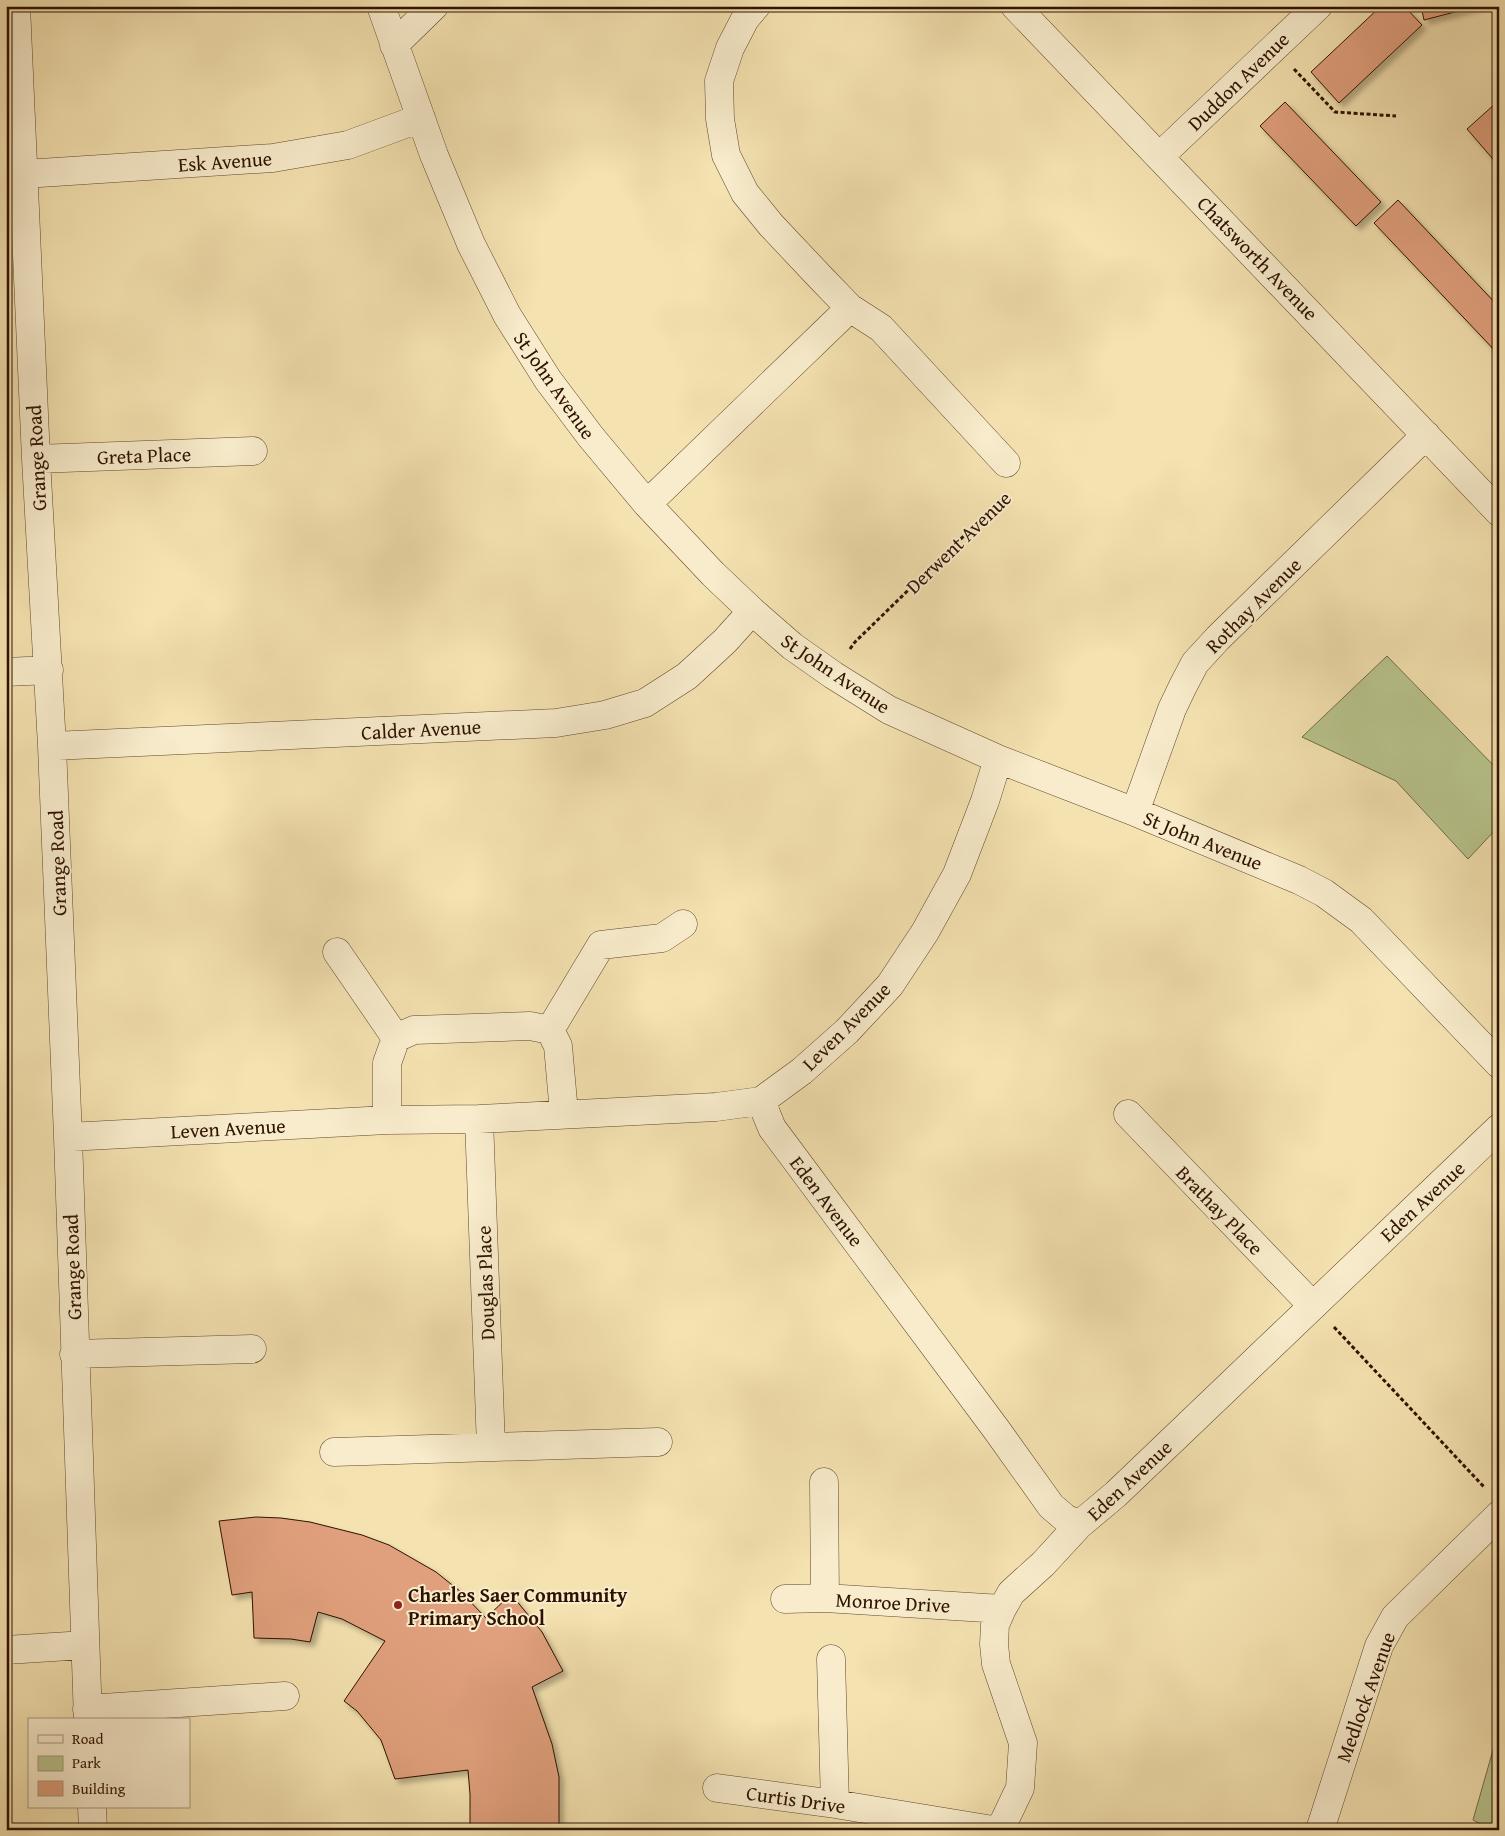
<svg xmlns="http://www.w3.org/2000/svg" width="1505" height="1836" font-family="'Gentium Book Plus',serif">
	<defs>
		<filter id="shadow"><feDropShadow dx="4.5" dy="4.5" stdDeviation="2.5" flood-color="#0004"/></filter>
	</defs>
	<rect width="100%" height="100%" fill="#f4e2b0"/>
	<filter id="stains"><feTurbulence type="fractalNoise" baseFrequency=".004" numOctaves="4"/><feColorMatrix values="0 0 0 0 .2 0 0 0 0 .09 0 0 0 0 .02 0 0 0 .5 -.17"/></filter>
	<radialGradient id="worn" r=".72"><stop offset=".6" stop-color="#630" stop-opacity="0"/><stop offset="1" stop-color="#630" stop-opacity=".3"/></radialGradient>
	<path fill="#b8c48d" stroke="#736b46" d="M1387 656 1499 771V826L1468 859 1396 781 1302 737Z
		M1499 1729V1830H1492L1473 1820Z"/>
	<path fill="#e0a07d" stroke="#2e1200" filter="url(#shadow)" d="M1381 6H1404L1422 25 1339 103 1311 72Z
		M1421 6H1478L1424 20Z
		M1285 102 1381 202 1356 226 1260 126Z
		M1496 103 1499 106V166L1467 129Z
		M1398 200 1499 307V355L1374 223Z
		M256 1517 281 1518 310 1522 362 1535 389 1545 436 1572 461 1592 486 1618 511 1594 542 1632 563 1671 532 1687 552 1744 559 1777V1830H470V1794L468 1770 395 1779 381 1740 357 1711 344 1701 385 1641 342 1619 318 1612 310 1642 291 1639 254 1638 252 1592 232 1595 219 1521Z"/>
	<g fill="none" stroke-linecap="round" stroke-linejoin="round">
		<g stroke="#60462c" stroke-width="29">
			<path id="minor" d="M16 6 36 459 52 746 68 1137 88 1720
				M381 6 434 155 471 244 507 315 548 380 591 437 647 504 713 574 752 611 792 646 833 675 889 710 998 759 1135 812 1299 880 1324 893 1361 920 1499 1064
				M756 6 745 19 730 48 719 81 720 119 726 155 745 193 771 225 820 277 850 308 881 328 1006 463
				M1015 6 1499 512
				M394 45 434 6
				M1160 156 1318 6
				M24 174 273 158 348 145 421 118
				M36 459 253 451
				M647 504 850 308
				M6 672 49 670
				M52 746 556 723 605 715 645 703 687 676 725 641 752 611
				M1135 812 1172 709 1183 686 1195 663 1218 638 1426 435
				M337 952 396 1038
				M550 1030 601 945 662 938 683 924
				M761 1101 772 1128 996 1429 1051 1506 1065 1518 1079 1525 1116 1494 1499 1128
				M1128 1114 1312 1305
				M479 1119 491 1447
				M387 1120V1063L396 1038 414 1030 530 1026 550 1030 558 1046 564 1113
				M68 1137 387 1120 479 1119 716 1107 761 1101 802 1071 847 1031 890 985 925 932 957 874 985 801 998 759
				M74 1354 252 1349
				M334 1452 658 1442
				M824 1482 825 1598
				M785 1599 825 1598 1002 1609
				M6 1650 85 1645
				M831 1659 835 1804
				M87 1709 285 1696
				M717 1788 835 1804 993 1830
				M92 1807 93 1830
				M1000 1830 1020 1788 1023 1743 996 1664 994 1644 995 1625 1002 1609 1011 1593 1043 1564 1079 1525
				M1320 1830 1379 1646 1395 1617 1499 1515"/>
		</g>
		<path stroke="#2e1200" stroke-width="3" stroke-dasharray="4 2.5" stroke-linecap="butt" d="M1294 69 1335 112 1396 116
			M850 649 855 642 1007 494
			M1334 1327 1485 1488"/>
		<use href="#minor" stroke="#f8eccc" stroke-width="28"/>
	</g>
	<circle fill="#8f2418" stroke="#f8eccc" stroke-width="2" cx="398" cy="1605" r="5"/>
	<g text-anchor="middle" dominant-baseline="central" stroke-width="4" stroke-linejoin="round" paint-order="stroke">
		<g font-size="20" fill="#2e1200" stroke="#f8eccc">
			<text transform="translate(1238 81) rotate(-44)">Duddon Avenue</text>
			<text transform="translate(225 161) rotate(-4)">Esk Avenue</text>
			<text transform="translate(1258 258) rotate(46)">Chatsworth Avenue</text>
			<text transform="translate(555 385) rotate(55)">St John Avenue</text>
			<text transform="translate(144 455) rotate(-2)">Greta Place</text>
			<text transform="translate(36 458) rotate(-93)">Grange Road</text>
			<text transform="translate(958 542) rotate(-44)">Derwent Avenue</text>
			<text transform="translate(1253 605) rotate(-45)">Rothay Avenue</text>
			<text transform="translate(836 673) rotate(34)">St John Avenue</text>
			<text transform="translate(421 729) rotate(-3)">Calder Avenue</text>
			<text transform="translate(1203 840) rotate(22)">St John Avenue</text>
			<text transform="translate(57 863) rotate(-92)">Grange Road</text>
			<text transform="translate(846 1026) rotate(-45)">Leven Avenue</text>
			<text transform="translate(228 1128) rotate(-3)">Leven Avenue</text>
			<text transform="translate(827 1201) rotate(53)">Eden Avenue</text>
			<text transform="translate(1422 1201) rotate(-43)">Eden Avenue</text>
			<text transform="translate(1220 1210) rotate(46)">Brathay Place</text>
			<text transform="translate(72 1267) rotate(-92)">Grange Road</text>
			<text transform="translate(485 1283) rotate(-92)">Douglas Place</text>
			<text transform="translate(1129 1480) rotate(-43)">Eden Avenue</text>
			<text transform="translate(893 1602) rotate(3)">Monroe Drive</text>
			<text transform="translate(1365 1697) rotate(-70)">Medlock Avenue</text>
			<text transform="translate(796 1799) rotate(8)">Curtis Drive</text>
		</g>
		<g font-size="20" font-weight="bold" fill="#2e1200" stroke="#f8eccc" text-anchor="start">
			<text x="408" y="1594">Charles Saer Community<tspan x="408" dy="23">Primary School</tspan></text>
		</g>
	</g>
	<rect width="1505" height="1836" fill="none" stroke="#f4e2b0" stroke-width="25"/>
	<rect x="8" y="8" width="1490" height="1821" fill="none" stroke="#2e1200" stroke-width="2.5"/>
	<rect x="12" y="12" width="1480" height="1811" fill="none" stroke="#2e1200"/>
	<rect x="28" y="1718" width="162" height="90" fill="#f8eccc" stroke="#a7957a"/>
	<rect x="38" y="1735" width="25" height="8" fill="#f8eccc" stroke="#a7957a"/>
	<text x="72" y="1744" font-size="15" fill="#2e1200">Road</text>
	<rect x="38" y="1756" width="25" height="15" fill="#b8c48d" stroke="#a7957a"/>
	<text x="72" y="1768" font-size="15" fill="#2e1200">Park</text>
	<rect x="38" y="1781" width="25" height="15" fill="#e0a07d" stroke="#a7957a"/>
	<text x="72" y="1794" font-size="15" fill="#2e1200">Building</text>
	<rect width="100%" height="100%" filter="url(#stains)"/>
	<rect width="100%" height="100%" fill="url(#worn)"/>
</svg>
